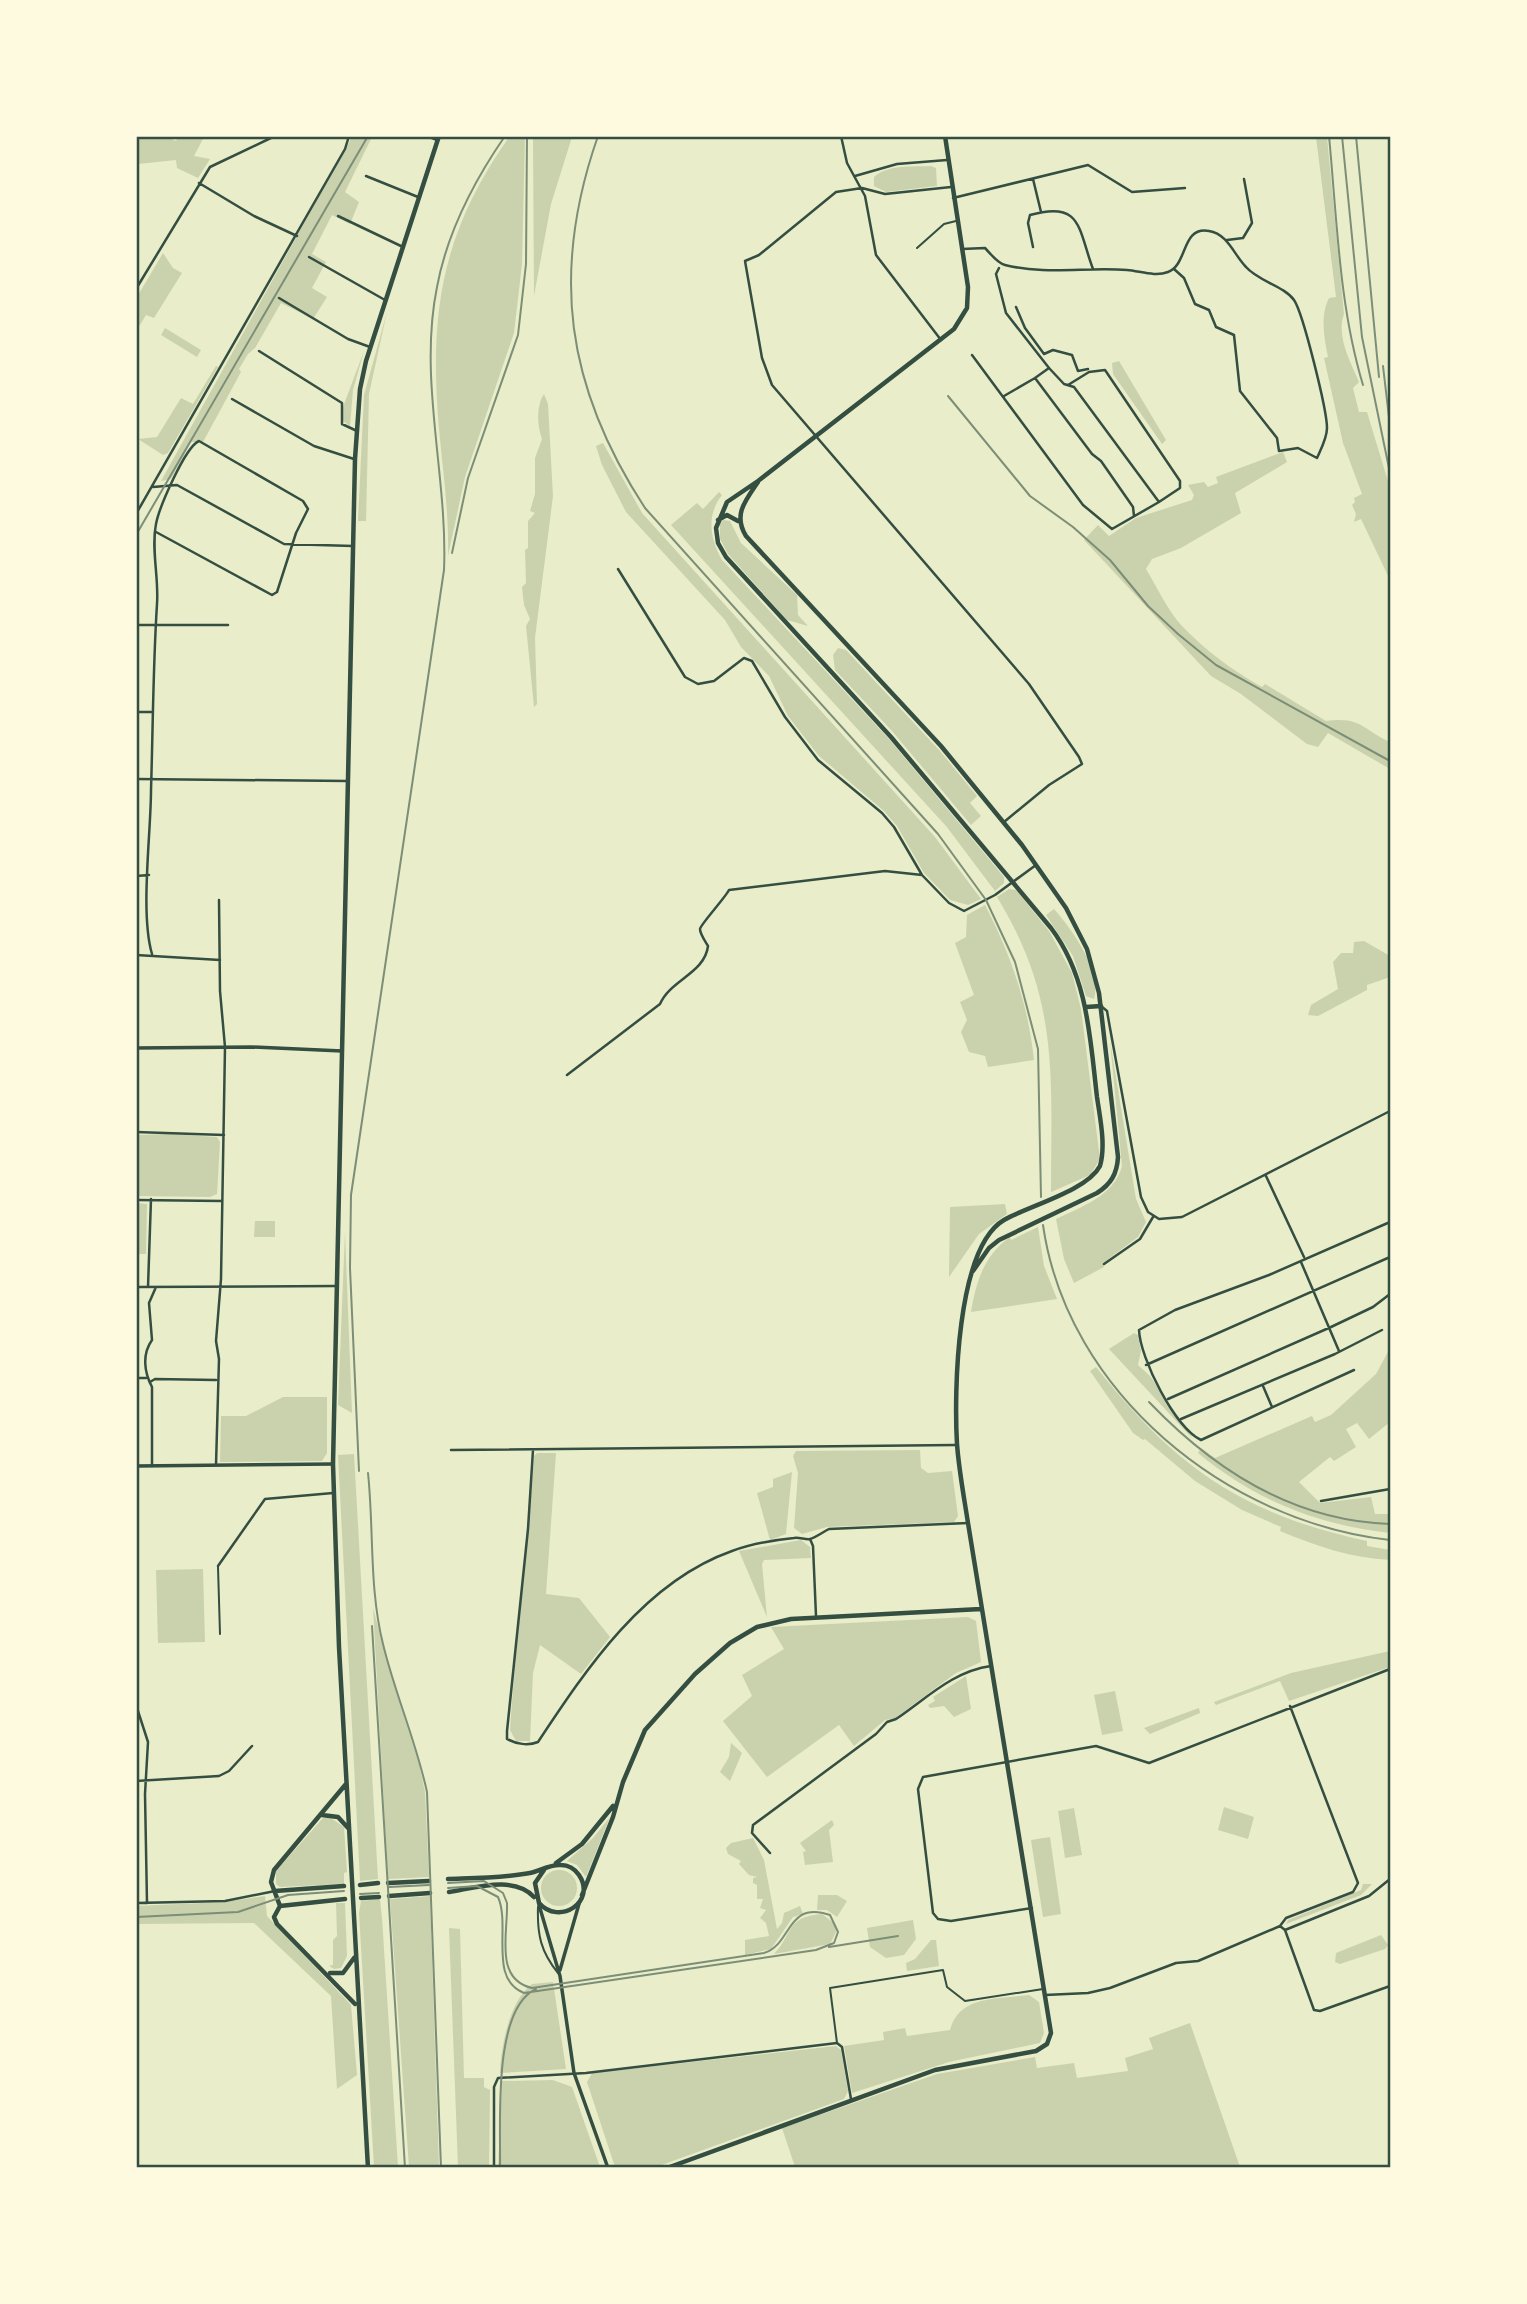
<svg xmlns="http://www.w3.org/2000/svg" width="1527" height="2304" font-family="Lato,sans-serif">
	<rect width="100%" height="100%" fill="#e9edc9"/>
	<path fill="#cad2ad" d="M137 136 167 137 176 141 178 137H204L194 156 210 159 198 178 177 168 176 160 138 164 137 176Z
		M352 137H372L345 192 359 202 350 224 332 215 312 254 326 262 312 288 327 297 313 319 281 303 255 348 248 354 239 369 241 372 203 442H191L171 479 161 481Z
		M509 137H525L522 264 514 333 465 477 448 556C449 513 443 472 439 429 429 313 441 234 509 137Z
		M1316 137H1327L1344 314C1336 336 1350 361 1359 382L1353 388 1359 412H1367L1390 488V580L1361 519 1354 522 1356 514 1352 505 1355 502 1354 498 1362 494 1343 443 1324 358 1328 357C1324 338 1320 316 1329 298L1336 297Z
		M533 138 572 137 551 204 534 296Z
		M931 166 936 168 937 186 886 192 874 186V177C888 164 913 167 931 166Z
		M163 253 173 268 182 273 154 318 146 315 137 330V297Z
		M387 312 369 394 366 521H358L364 395Z
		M165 328 201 350 197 357 161 335Z
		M364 351 353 390 350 426 343 421V407Z
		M1119 361 1166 440 1162 444 1113 374 1112 363Z
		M216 366 218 367 168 453 163 455 138 439 157 437 181 398 193 404Z
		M544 394 548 404 553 496 535 638 537 704 534 707 526 626 530 619 524 605 522 587 526 583 525 550 528 548V521L535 513 530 511 535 494V458L542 439C537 426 536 406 544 394Z
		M603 443 642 513 935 837 981 899 968 905 950 900 924 873 897 826 884 811 819 756 788 716 769 676 741 647 725 620 626 512 602 465 596 446Z
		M1283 452 1287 462 1235 493 1241 513 1181 548 1152 559 1146 569C1157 587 1168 611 1182 626 1205 650 1233 671 1262 687L1265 684 1326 721C1361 716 1362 729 1390 742V769L1328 733 1318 747 1307 744 1241 694 1211 676 1084 540 1098 525 1109 536 1136 518 1192 500 1194 495 1188 485 1204 482 1208 487 1218 483 1216 477Z
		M719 492 722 495C706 515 710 539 722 560L889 739 1004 877V883L995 891 946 826 671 525 697 503 703 509Z
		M723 520 730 521 741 543 797 595 798 615 808 626 787 620 728 554 720 539V523Z
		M838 648 846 650 940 751 977 796 970 803 981 816 971 825 892 731 835 670 833 655Z
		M1009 889 1016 890 1049 931 1072 973 1081 1009 1100 1159 1090 1175 1051 1192C1051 1077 1060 1000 997 897Z
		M985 905C1011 955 1028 1004 1034 1060L988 1067 985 1056 969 1052 961 1032 967 1020 960 1002 974 995 955 943 966 937 967 915Z
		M1054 909C1072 929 1102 971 1094 999L1086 996 1073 956 1046 915Z
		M1364 941 1390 956V977L1367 985V990L1318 1016 1308 1015 1311 1005 1338 989 1333 962 1341 953H1353L1354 942Z
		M1110 1041 1136 1199 1146 1222 1138 1237 1103 1263 1104 1267 1074 1283 1064 1259 1056 1219C1081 1207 1114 1196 1122 1166Z
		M170 1134 217 1137 220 1142 217 1194 210 1197 137 1196 136 1135Z
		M136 1203 147 1204 146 1254H137Z
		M1005 1204 1007 1214 979 1234 949 1277 950 1207Z
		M255 1221H275V1237H254Z
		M1038 1227 1044 1266 1057 1299 971 1312C976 1282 984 1255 1010 1237L1011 1240Z
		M345 1232 352 1413 338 1405Z
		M1134 1333 1138 1335 1141 1351 1138 1365 1150 1376 1193 1439 1109 1349Z
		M1390 1348V1422L1369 1439 1357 1423 1346 1429 1356 1447 1334 1461 1330 1457 1299 1482 1320 1503 1371 1497 1375 1514H1390V1533C1317 1525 1255 1500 1198 1453L1201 1448 1215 1458 1312 1416 1315 1422 1331 1415 1376 1374Z
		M1096 1367C1175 1467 1242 1514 1367 1541V1546L1390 1550V1560C1351 1558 1316 1546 1280 1531L1281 1527 1242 1510 1195 1481 1145 1439 1143 1440 1133 1433 1090 1371Z
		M283 1397H327V1453L322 1461 220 1462 221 1416H246Z
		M920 1450 921 1468 928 1473 952 1471 958 1516 954 1522 827 1527 802 1534 794 1528 798 1473 793 1456 796 1451Z
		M537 1453H556L546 1594 579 1598 610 1637 581 1674 540 1645 533 1673 530 1741H516L510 1730C516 1639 528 1548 534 1456Z
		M354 1454 378 1879 360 1881 338 1455Z
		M792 1472 786 1534 770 1540 757 1493 773 1487V1479Z
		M801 1540 810 1547 811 1558 764 1560 762 1564 767 1617 739 1551Z
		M203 1569 205 1642 158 1643 156 1570Z
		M373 1608 393 1682 419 1763 425 1792 429 1877 388 1879Z
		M968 1617 976 1621 981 1662 956 1673 895 1718 885 1720 854 1746 839 1725 767 1777 723 1721 752 1696 742 1675 784 1649 771 1627Z
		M1390 1651V1667L1289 1701 1280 1681 1216 1705 1214 1702 1291 1673Z
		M966 1676 971 1709 954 1717 944 1706 930 1708 928 1705 935 1701 933 1697Z
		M1115 1691 1123 1731 1102 1735 1094 1695Z
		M1199 1708 1200 1713 1150 1734 1144 1728Z
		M731 1743 742 1753 730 1781 720 1772 729 1757Z
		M1224 1807 1254 1817 1248 1839 1218 1830Z
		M1074 1808 1082 1855 1065 1858 1058 1811Z
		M328 1816 344 1827 347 1872 344 1873V1884L280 1887 276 1884V1871L323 1818Z
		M610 1817 586 1877 577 1865 567 1861 593 1838Z
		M832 1820 834 1825 829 1830 833 1862 805 1865 803 1852 806 1851 800 1843Z
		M1050 1837 1061 1914 1043 1917 1031 1840Z
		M753 1838 764 1860 777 1929 782 1923 784 1913 800 1906 803 1914 793 1917 771 1949 745 1955V1940L769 1936 766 1923 760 1918 766 1910 760 1908 763 1899H757V1885L753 1883V1878L757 1877 749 1875 739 1864 741 1861 728 1854 726 1848 731 1843Z
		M541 1888a18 18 0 1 1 36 0a18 18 0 1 1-36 0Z
		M1363 1884H1372L1361 1895 1286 1924 1288 1920 1361 1890Z
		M818 1895H837L847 1901 837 1917 827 1910H817Z
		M265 1896 267 1916 351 2005 357 2075 337 2089 331 1996 254 1923 137 1924 136 1906 225 1902Z
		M430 1896 439 2167H409L390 1899Z
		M380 1899 382 1918 398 2167H374L359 1913 361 1901Z
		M336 1903H345L347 1956 341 1968 334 1969 329 1966 333 1965V1940L337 1936Z
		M822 1914 835 1924 836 1932 830 1944 774 1954C794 1933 785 1917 822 1914Z
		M913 1920 916 1939 904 1955 886 1958 870 1947 867 1928Z
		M449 1928 460 1929 464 2078H484V2087L490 2090 489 2167H458Z
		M1381 1935 1388 1945 1385 1949 1340 1964 1335 1962 1336 1953Z
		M931 1940H936L939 1966 907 1971 906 1963 915 1959Z
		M553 1982 566 2069 500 2073C501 2047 509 2001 532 1984Z
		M1029 1995 1039 2002 1044 2033 1040 2043 949 2062 852 2093 844 2046 884 2040 883 2032 905 2028 907 2036 950 2030C959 1995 998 1999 1029 1995Z
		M1190 2023 1240 2167H795L782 2128 937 2074 1035 2057 1037 2068 1074 2063 1077 2078 1128 2071 1125 2058 1153 2049 1149 2038Z
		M836 2046 841 2050 848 2091 844 2099 656 2167H615L587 2082 592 2073Z
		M553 2080 572 2087 600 2167H498L502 2081Z"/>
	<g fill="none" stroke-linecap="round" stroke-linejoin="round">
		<path stroke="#344e41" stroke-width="2" d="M917 248 944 224 956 221
			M218 1567 220 1634
			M538 1907C537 1935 541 1952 558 1973
			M837 2043 830 1988 943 1970 947 1987 965 2001 1043 1989"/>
		<path stroke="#344e41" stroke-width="2.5" d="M427 136 437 140
			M841 136 847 163 865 196 876 255 941 340
			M366 176 418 197
			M855 176 897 164 947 160
			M1033 179 1041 212
			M199 183 254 216 297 236
			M951 187 885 194 862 188 836 192 759 255 745 261 762 358 772 385 1029 684 1079 757 1082 764 1049 785 1004 822
			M953 198 1088 165 1132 192 1185 188
			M338 216 403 247
			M1227 240 1243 238 1252 223 1244 179
			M1033 247 1028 223 1030 215C1082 200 1078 229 1093 269
			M962 249 985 248C991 254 997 263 1005 265 1045 275 1086 267 1127 270 1140 271 1155 277 1168 272 1188 265 1181 226 1209 231 1228 234 1234 255 1246 267 1258 281 1284 286 1294 300 1303 313 1327 410 1327 428 1327 438 1321 449 1317 458L1298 448 1279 451 1277 438 1240 391 1234 335 1216 327 1209 310 1195 304 1184 278 1174 269
			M309 257 385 300
			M136 289 210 167 275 136
			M279 298 348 339 370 347
			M1016 307 1025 328 1044 354 1053 350 1072 355 1078 371 1088 369
			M259 351 342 403V424L357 431
			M972 355 1083 505 1112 529 1159 502 1074 387 1064 384 1049 368 1006 313 996 274 999 268
			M1035 378 1049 368
			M1068 385 1089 372 1105 370 1180 481V488L1159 502
			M1004 396 1035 378 1092 454 1101 461 1133 507 1134 516
			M232 399 314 446 354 459
			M153 487 177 485 284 544 353 546
			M136 514 345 149 349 136
			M618 569 685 677 698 684 714 681 744 658 752 661 785 717 818 760 882 813 894 827 922 875 949 903 964 911 995 895 1036 865
			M136 625H228
			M136 712H151
			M136 779 347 781
			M136 876 149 875
			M152 954C140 913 151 834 151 790 153 727 153 666 157 604 159 578 151 549 156 524 159 508 185 447 199 441L303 501 308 509 296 533 277 592 272 595 156 532
			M136 955 220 960
			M1101 1006 1107 1011 1110 1028 1141 1197 1148 1212 1159 1219 1182 1217 1390 1111
			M567 1075 660 1004C670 980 705 973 708 946 705 941 700 934 700 929 700 925 725 898 729 890L885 871 922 875
			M136 1132 224 1135
			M1266 1176 1304 1257
			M136 1200 222 1201
			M1301 1262 1339 1351
			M1104 1264 1140 1239 1153 1217
			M136 1287 336 1286
			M148 1287 151 1199
			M1146 1365 1390 1257
			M1354 1370 1201 1440C1175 1428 1140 1358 1139 1330L1175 1310 1269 1275 1390 1222
			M136 1378H146
			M150 1382 155 1379 216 1380
			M1263 1386 1272 1407
			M1168 1399 1331 1327 1373 1307 1390 1294
			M1181 1419 1335 1354 1382 1330
			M451 1450 955 1445
			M533 1450 528 1529 507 1731V1739C516 1744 528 1746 538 1742 587 1668 644 1582 732 1551 751 1544 774 1540 794 1538 799 1537 806 1540 810 1539 815 1538 823 1532 829 1529L968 1523
			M216 1465 219 1359 216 1341 221 1279 225 1047 220 991 219 900
			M152 1466V1387C144 1372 142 1354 152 1340L149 1303 156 1287
			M1321 1501 1390 1489
			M810 1539 813 1546 816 1616
			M218 1566 265 1499 333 1493
			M136 1705 148 1742 145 1794 147 1903
			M136 1781 219 1776 229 1771 252 1746
			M770 1853 752 1833 753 1825 876 1734 887 1722 896 1719C926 1699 953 1671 991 1666
			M136 1903 225 1901 275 1891
			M1032 1908 951 1921 938 1919 933 1913 918 1789 923 1777 1096 1746 1149 1763 1390 1669
			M1280 1926 1286 1918 1353 1892 1358 1883 1290 1706
			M1285 1930 1314 2010 1320 2011 1390 1986
			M1045 1995 1088 1993 1110 1988 1176 1963 1198 1961 1280 1926 1285 1930 1369 1896 1390 1879
			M494 2168V2087L498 2078 586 2073 837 2043 842 2047 851 2099"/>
		<path stroke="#344e41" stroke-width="3.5" d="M136 1048 252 1047 342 1051
			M136 1466 333 1464"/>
		<path stroke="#344e41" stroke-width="3.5" d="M539 1905 560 1976 574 2073 608 2168
			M560 1970 579 1904"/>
		<path stroke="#344e41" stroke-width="4.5" d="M758 482C745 501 733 515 746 536L941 746 1022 845 1066 908 1087 949 1099 993 1118 1157C1117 1174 1111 1184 1097 1193L999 1240 989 1248 973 1271
			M718 520 727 515 738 521
			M1086 1007 1101 1006
			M322 1815 338 1817 349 1829
			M556 1863 582 1844 613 1806
			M448 1879C475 1878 503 1878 530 1873 540 1871 550 1864 561 1865 568 1865 575 1869 579 1875 597 1902 559 1926 539 1903L535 1883 544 1870
			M388 1883 429 1881
			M360 1885 378 1883
			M275 1891 344 1886
			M449 1892C475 1888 514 1875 534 1897
			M582 1895 613 1817 623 1782 645 1730 695 1674 730 1643 757 1627 791 1619 981 1609
			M389 1896 430 1893
			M361 1898 379 1897
			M280 1906 271 1882 274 1870 346 1784
			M280 1906 274 1917 277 1924 355 2004
			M280 1906 345 1899
			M330 1973H343L354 1958
			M368 2168 339 1647 333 1464 355 459 360 389 366 361 439 136
			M667 2168 935 2070 1036 2051 1047 2044 1051 2033 968 1523C964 1497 959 1471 957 1444 954 1393 956 1248 1004 1220 1028 1206 1087 1191 1100 1166 1106 1145 1100 1118 1097 1097 1090 1038 1088 977 1051 928L891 737 726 557 718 543 716 528 727 502 758 481 954 329 967 308 968 287 945 136"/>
		<path stroke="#7c8e77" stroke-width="2" d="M136 535 368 136
			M448 1883 484 1881 503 1893 507 1903C508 1934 494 1979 532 1988L764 1953C792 1945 786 1900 830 1915L838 1932 834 1943 816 1950 524 1993C488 1979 511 1926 498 1897L477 1886 448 1888
			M389 1887 429 1885
			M360 1894 379 1893
			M136 1917 238 1912 288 1895 344 1891
			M829 1947 898 1936
			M500 2168C501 2126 492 2009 536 1989"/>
		<path stroke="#7c8e77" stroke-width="2" d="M598 136C550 273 566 387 645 508L938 834 986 900 1015 962 1038 1049 1041 1197
			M1329 136C1337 219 1339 306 1363 385
			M1342 136 1362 337 1390 473
			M1356 136 1379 377
			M1383 366 1390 426
			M948 396 1030 496 1073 527 1110 560 1148 606 1178 634 1216 665 1390 761
			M452 553 468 478 518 335 526 264 527 136
			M1043 1225C1067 1393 1227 1522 1390 1540
			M1149 1402C1214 1470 1293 1521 1390 1524
			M359 1471 350 1268 351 1195 444 570C448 477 418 380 437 287 447 233 474 181 505 136
			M368 1473C374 1530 369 1588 383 1644 395 1694 416 1741 427 1792L441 2168
			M372 1626 405 2168"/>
	</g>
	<rect width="1527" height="2304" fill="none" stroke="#fefae0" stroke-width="276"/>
	<rect x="138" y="138" width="1251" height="2028" fill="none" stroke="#344e41" stroke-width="2.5"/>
</svg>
